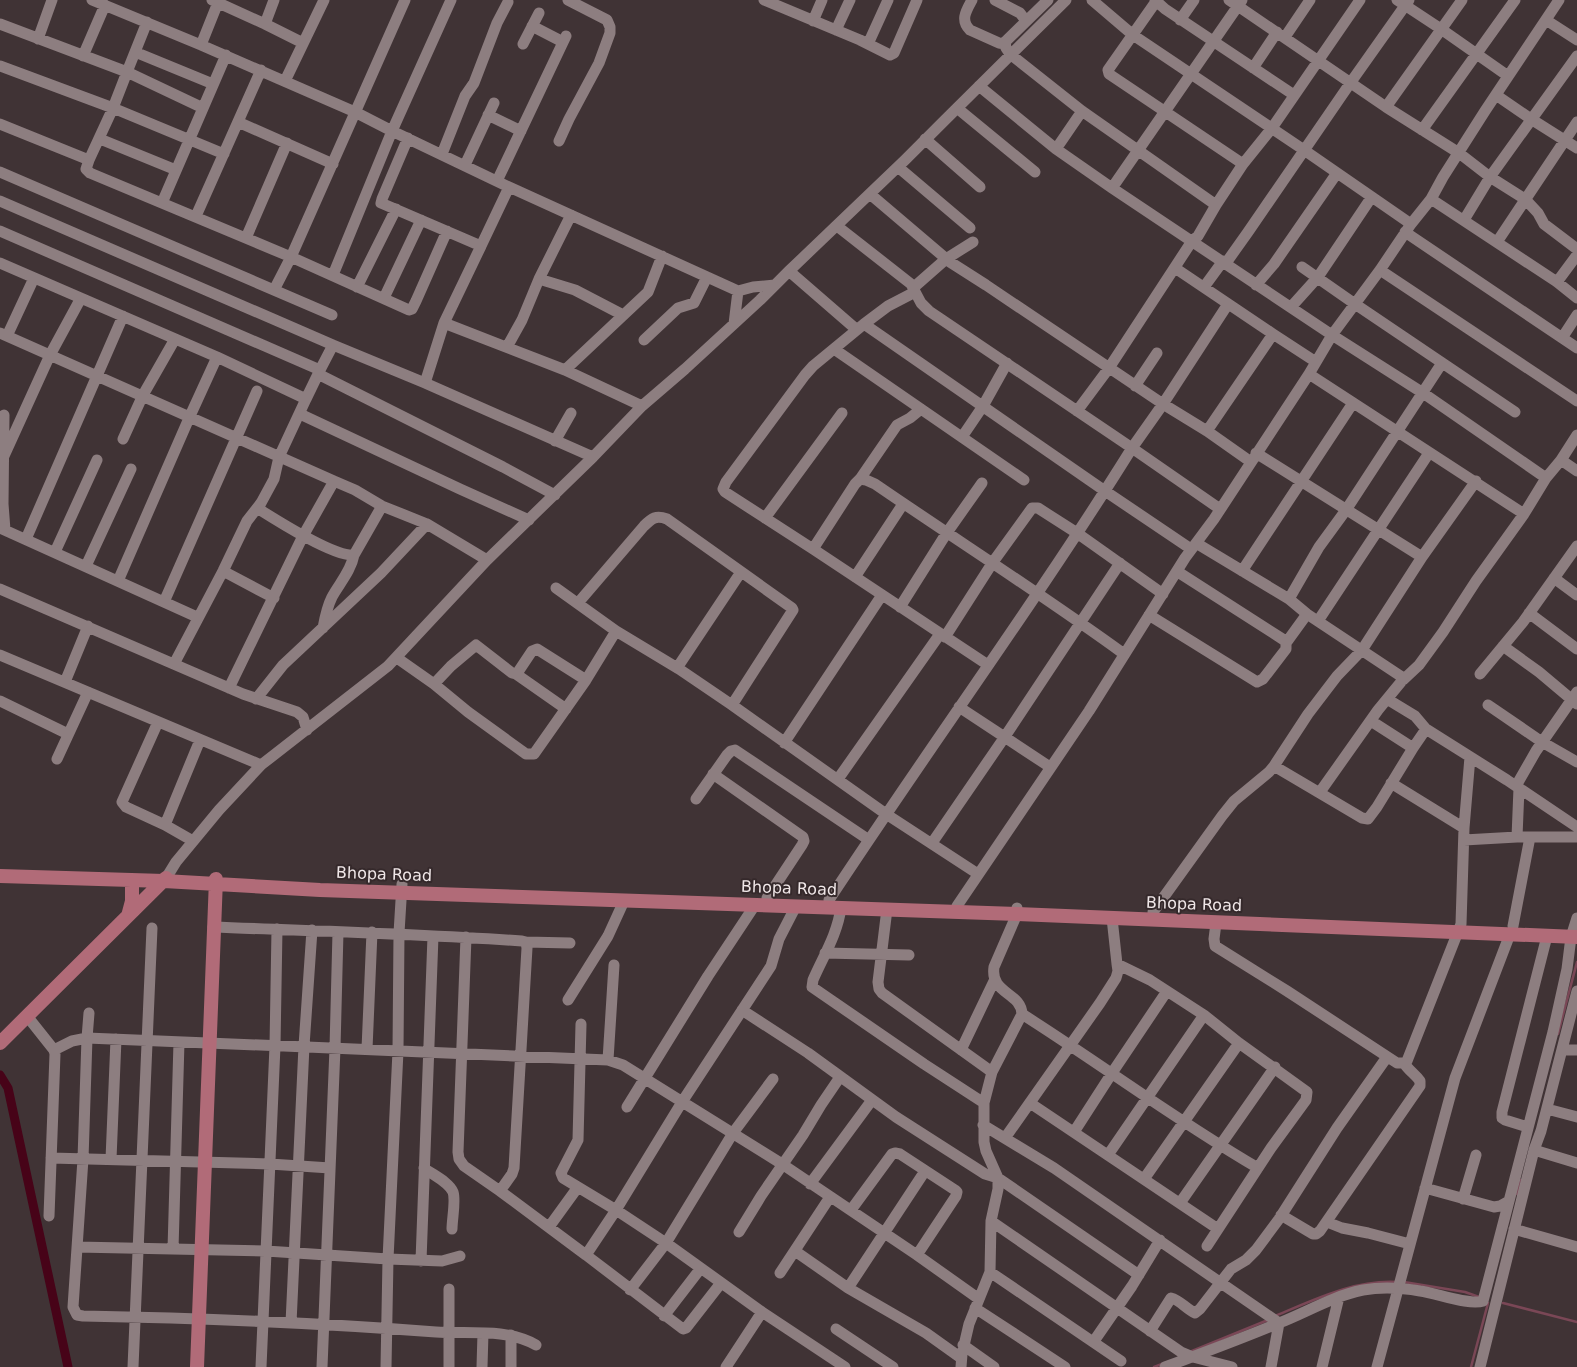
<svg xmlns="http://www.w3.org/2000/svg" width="1577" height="1367" font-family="'DejaVu Sans',sans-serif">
	<rect width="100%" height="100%" fill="#403335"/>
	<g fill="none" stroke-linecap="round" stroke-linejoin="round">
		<path stroke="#7a4756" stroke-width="2.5" d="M1558 1034 1577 962
			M1517 1194 1520 1180
			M1404 1282 1465 1292 1479 1297
			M1503 1303 1577 1322
			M1275 1316C1314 1300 1353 1280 1396 1282
			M1192 1351 1268 1320
			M1154 1367 1162 1364
			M1471 1367 1488 1303"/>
		<path stroke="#470318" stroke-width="9" d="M0 1075 8 1088 68 1367"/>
		<path stroke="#8d7e80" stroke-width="11" d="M92 0 201 45 219 0
			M212 0 265 24 274 0
			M764 0 860 40 890 55 894 53 917 0
			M972 0C966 11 960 20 970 30L999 43 1005 44
			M995 0 1020 13 1026 21
			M1048 0 1005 42 1006 48 1010 54 1082 111 1216 205
			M1092 0 1133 35 1304 150 1411 224
			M1155 0 1165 9 1294 95
			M1157 0 1108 70 1109 74 1243 164
			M1229 0 1386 107 1459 153 1490 177 1525 199 1538 213 1544 224 1577 249
			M1397 0 1441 29 1508 76
			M1180 20 1194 0
			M1546 20 1577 40
			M813 21 822 0
			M147 22 127 72 203 108
			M0 24 127 72 113 108 89 160 86 169 90 173 291 257 409 310 412 309 416 301 447 231
			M265 24 303 43
			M532 26 563 42
			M836 30 850 0
			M1285 37 1310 0
			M38 39 52 0
			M523 44 539 13
			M868 44 888 0
			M201 45 355 112 392 131 509 187 738 291
			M135 52 213 84
			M83 56 105 5
			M0 66 113 108 224 154
			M1253 68 1277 32
			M285 81 324 0
			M979 86 1056 149 1112 188 1332 335 1423 393 1546 478
			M1496 95 1531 119 1577 148
			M1386 107 1462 0
			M957 108 1035 172
			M488 115 521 131
			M238 122 333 164
			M0 124 89 160
			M1422 130 1515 0
			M408 138 382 199 381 203 481 246 444 323 565 370 642 406
			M100 139 176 170
			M925 139 980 187
			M559 141 569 119 599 63 610 33V27L607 20 568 0
			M1056 149 1082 111
			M442 154 465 96 474 83 497 23 508 2
			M465 165 494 103
			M898 167 970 228
			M0 172 332 315
			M497 181 566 36
			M1112 188 1242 0
			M870 194 950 262 986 285 1163 404 1207 431 1251 462
			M1431 199 1557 282 1577 298
			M0 201 333 345 320 370
			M162 203 226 55
			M196 216 261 70
			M1464 220 1490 177 1577 56
			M837 226 911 284 921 303 929 311 1132 448 1163 404 1228 304
			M0 231 320 370 306 399 217 357 0 263
			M1405 232 1577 348
			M246 238 287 143
			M1497 242 1577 122
			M481 246 509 187
			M1226 263 1248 232 1351 82 1409 0
			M1302 267 1355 304 1515 412
			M1175 268 1273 334 1316 362
			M1380 270 1577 401
			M789 271 857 330
			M333 275 392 131 451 0
			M539 279 571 215
			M1557 282 1577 255
			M1256 285 1274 264 1337 173
			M357 287 396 209
			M1204 287 1223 261
			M913 288 946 259 973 242
			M274 290 291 257 405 0
			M384 298 421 220
			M1291 307 1318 277 1371 198
			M734 324 738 291 753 287 775 285
			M864 324 888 306 915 292
			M0 333 334 481 303 536 229 688
			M7 336 34 278
			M1562 338 1577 315
			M644 340 678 308 694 303 707 277
			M333 345 425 383 593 457
			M507 347 522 320 539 279 575 290 623 315
			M834 349 1024 480
			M565 370 648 292 662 256
			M318 374 503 467 555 495
			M1309 374 1524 514
			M425 383 444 323
			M1135 386 1157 353
			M1077 411 1109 368 1192 241 1198 236 1216 205 1243 164 1272 128 1360 0
			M300 414 460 489 529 520
			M4 415 3 504 5 530
			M1207 431 1273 334
			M962 437 983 406 1007 363
			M123 439 143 395 175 339
			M555 441 571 413
			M1256 453 1422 557
			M4 456 50 355 81 298
			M1561 460 1577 471
			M860 479 897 425 910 418 921 409
			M334 481 355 490 382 506 427 524
			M257 508C276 520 334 557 354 555L382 506
			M765 518 842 413
			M0 528 197 617
			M26 539 123 316
			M1196 543 1289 599 1307 614 1402 677 1401 682 1378 710 1320 792
			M813 549 855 484 860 479 866 480 875 484C958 541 1043 595 1124 654
			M55 552 97 460
			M86 566 131 469
			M223 571 274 598
			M1242 571 1353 403
			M855 577 903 504
			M1554 578 1577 595
			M118 581 190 416 217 357
			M0 589 243 694 297 712 303 717 307 730
			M1289 599 1319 547 1346 510 1442 363
			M164 602 257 391
			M578 603 644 526C652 518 656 515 667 519L792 608 793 610 732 705 679 669 616 631
			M900 607 946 534 982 483
			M1529 613 1577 649
			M1149 615 1257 682 1263 679 1286 649V643L1284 640 1178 572
			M1318 621 1429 453
			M323 628C325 617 327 607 332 597 339 584 351 571 354 555
			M945 637 993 562 1032 508H1038L1077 533 1163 594
			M1286 643 1307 614
			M1503 646 1539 672 1577 704
			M0 655 261 765
			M397 658 434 684 468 712 526 754H534L586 680 616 631 556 588
			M174 664 223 571 247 521 261 503 274 479 279 457 306 399
			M988 665 813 549 725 492 723 489 726 482 805 375 813 366 864 324 1105 491 1191 549
			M677 668 741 572
			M516 674 566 709
			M1480 674 1523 622 1577 546
			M1403 680 1419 665 1443 632 1476 581 1524 514 1546 478 1561 460 1577 435
			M65 682 88 626
			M434 684 451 666 476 645 512 673 516 674 518 672 532 651 537 649 586 680
			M256 699 283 665 381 573 427 524 487 560
			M1387 699 1415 716 1426 729 1507 780 1577 827
			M0 701 68 734
			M732 705 886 814 978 874
			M1488 705 1542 742 1577 762
			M959 707 1050 767
			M1371 721 1413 748
			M158 722 122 802 126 807 165 825
			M784 743 882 595
			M57 759 88 692
			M1274 766 1362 818 1368 819 1377 807 1413 748 1426 729
			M713 774 803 837 804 841 802 845 767 898
			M838 779 940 634
			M1391 783 1464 828
			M1516 786 1536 751 1577 692
			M696 799 727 755 731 751 735 750 869 840
			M1517 837 1519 788
			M1464 840 1517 837H1577
			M193 841 165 825 200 740
			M932 843 1004 738 1120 563
			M168 875 176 862 219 810 261 765 388 666 487 560 593 457 642 406 685 369 760 300 789 271 905 160 943 122 1066 0
			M829 900C928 749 1036 602 1132 448L1220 509
			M957 906 1089 711 1185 558 1214 519 1309 374 1332 335 1380 270 1411 224 1431 199 1443 177 1485 111 1559 0
			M841 907C838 933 823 957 813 980L812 987 924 1064 984 1103
			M887 909 878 982 879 989 882 993 992 1072
			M1153 912 1222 816 1234 801 1269 772 1274 766 1308 714 1337 676 1362 650 1422 557 1476 481
			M1216 923 1214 939 1215 946 1287 991 1397 1063H1404L1407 1061 1461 924 1464 828 1470 757
			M1513 926 1530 837
			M213 927C316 931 419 934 522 941L526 942 527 948 514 1168 512 1174 500 1191 464 1166 459 1159 458 1152 466 937
			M526 942 570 943
			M825 953 909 955
			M1117 964 1150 980 1204 1015 1239 1043 1307 1092 1306 1100 1271 1148 1207 1246
			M568 1000 608 936 624 901
			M742 1010 808 1053 896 1117 985 1174 998 1178 1139 1275
			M89 1013 87 1038 83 1159 73 1307 77 1315 83 1316C201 1318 319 1323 436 1332 469 1334 506 1328 536 1345
			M1022 1014C1101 1064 1177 1121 1258 1168
			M27 1016 54 1050 55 1054 49 1216
			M581 1024 578 1140 563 1169 561 1173 563 1178 616 1210 666 1243 762 1312 845 1367
			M367 1049 372 932
			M54 1050 72 1041 87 1038C261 1045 434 1052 608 1060L623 1065 782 1164 917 1255 979 1299
			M961 1050 994 981
			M1562 1050H1577
			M608 1060 614 965
			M1030 1103 1218 1229
			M627 1107 708 976 755 905
			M1547 1109 1577 1117
			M983 1125 1054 1168 1279 1323 1271 1367
			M1528 1127 1505 1120 1502 1118V1112L1547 936
			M1074 1132 1112 1073 1167 991
			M1005 1138 1100 1003 1116 978 1118 971 1117 964 1112 918
			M1534 1150 1577 1163
			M1108 1155 1204 1015
			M51 1158 270 1164 330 1168
			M111 1159 116 1039
			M424 1168C433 1175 449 1182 453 1192 456 1200 452 1219 452 1229
			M1144 1179 1239 1043
			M810 1184 872 1100
			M1425 1188 1494 1207 1500 1206 1509 1201
			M500 1191 586 1255 616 1210 682 1102 771 966 779 939 796 906
			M1463 1199 1476 1155
			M1180 1203 1275 1067
			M851 1210 892 1154 895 1153 900 1154 955 1190 957 1192 956 1196 917 1255
			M1281 1215 1313 1234H1316L1320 1231 1420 1086V1081C1415 1074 1409 1071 1404 1063
			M991 1221 1181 1352 1193 1357 1232 1367
			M1327 1222 1342 1228 1368 1233 1410 1244
			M549 1227 578 1187
			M1514 1229 1577 1247
			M739 1232 761 1196 803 1135 821 1105 840 1077
			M77 1247 266 1251 388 1259 398 1051 399 933 402 884
			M173 1249 179 1042
			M795 1251 848 1288 926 1333 961 1358
			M586 1255 683 1329 686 1328 721 1283
			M421 1261 433 936
			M990 1272 1121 1361
			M780 1273 830 1197
			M848 1288 925 1171
			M449 1289V1367
			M630 1290 666 1243 733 1133 773 1079
			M975 1308 1065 1367
			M664 1316 701 1268
			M291 1323 304 1046 312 930
			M836 1329 893 1367
			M1150 1331 1171 1298C1180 1300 1186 1309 1195 1313L1200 1309 1231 1269 1246 1260 1256 1250 1279 1219 1337 1128 1387 1057
			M511 1335V1367
			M1094 1341 1132 1286 1160 1240
			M963 1345 994 1367
			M133 1367 152 928
			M261 1367 275 1046 277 929
			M322 1367 335 1048 338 932
			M386 1367 388 1259 442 1261 460 1256
			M482 1367 483 1333
			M726 1367 762 1312
			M961 1367 962 1354 969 1324 990 1272 991 1221 998 1189V1178L986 1151 984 1142V1103L992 1072 1022 1014C1021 992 990 994 994 967L1017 914V908
			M1165 1367C1203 1353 1241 1339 1279 1323 1307 1312 1333 1296 1363 1290 1381 1287 1402 1288 1420 1291 1436 1293 1470 1306 1483 1301L1553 1032 1567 969 1571 937 1577 918
			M1322 1367 1339 1297
			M1377 1367 1455 1078 1510 934
			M1480 1367 1534 1150 1541 1131 1577 991"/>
		<path stroke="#b16b78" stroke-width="14" d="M0 876 164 881 320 890 1017 914 1577 937
			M128 916 132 901V880
			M0 1043 166 878
			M197 1367 216 879"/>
	</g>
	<g text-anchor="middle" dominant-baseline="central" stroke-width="4" stroke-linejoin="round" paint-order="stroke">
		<g font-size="16" fill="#f0e7e8" stroke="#35292b">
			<text transform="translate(384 874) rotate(2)">Bhopa Road</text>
			<text transform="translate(789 888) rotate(2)">Bhopa Road</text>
			<text transform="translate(1194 904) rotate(2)">Bhopa Road</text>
		</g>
	</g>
</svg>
